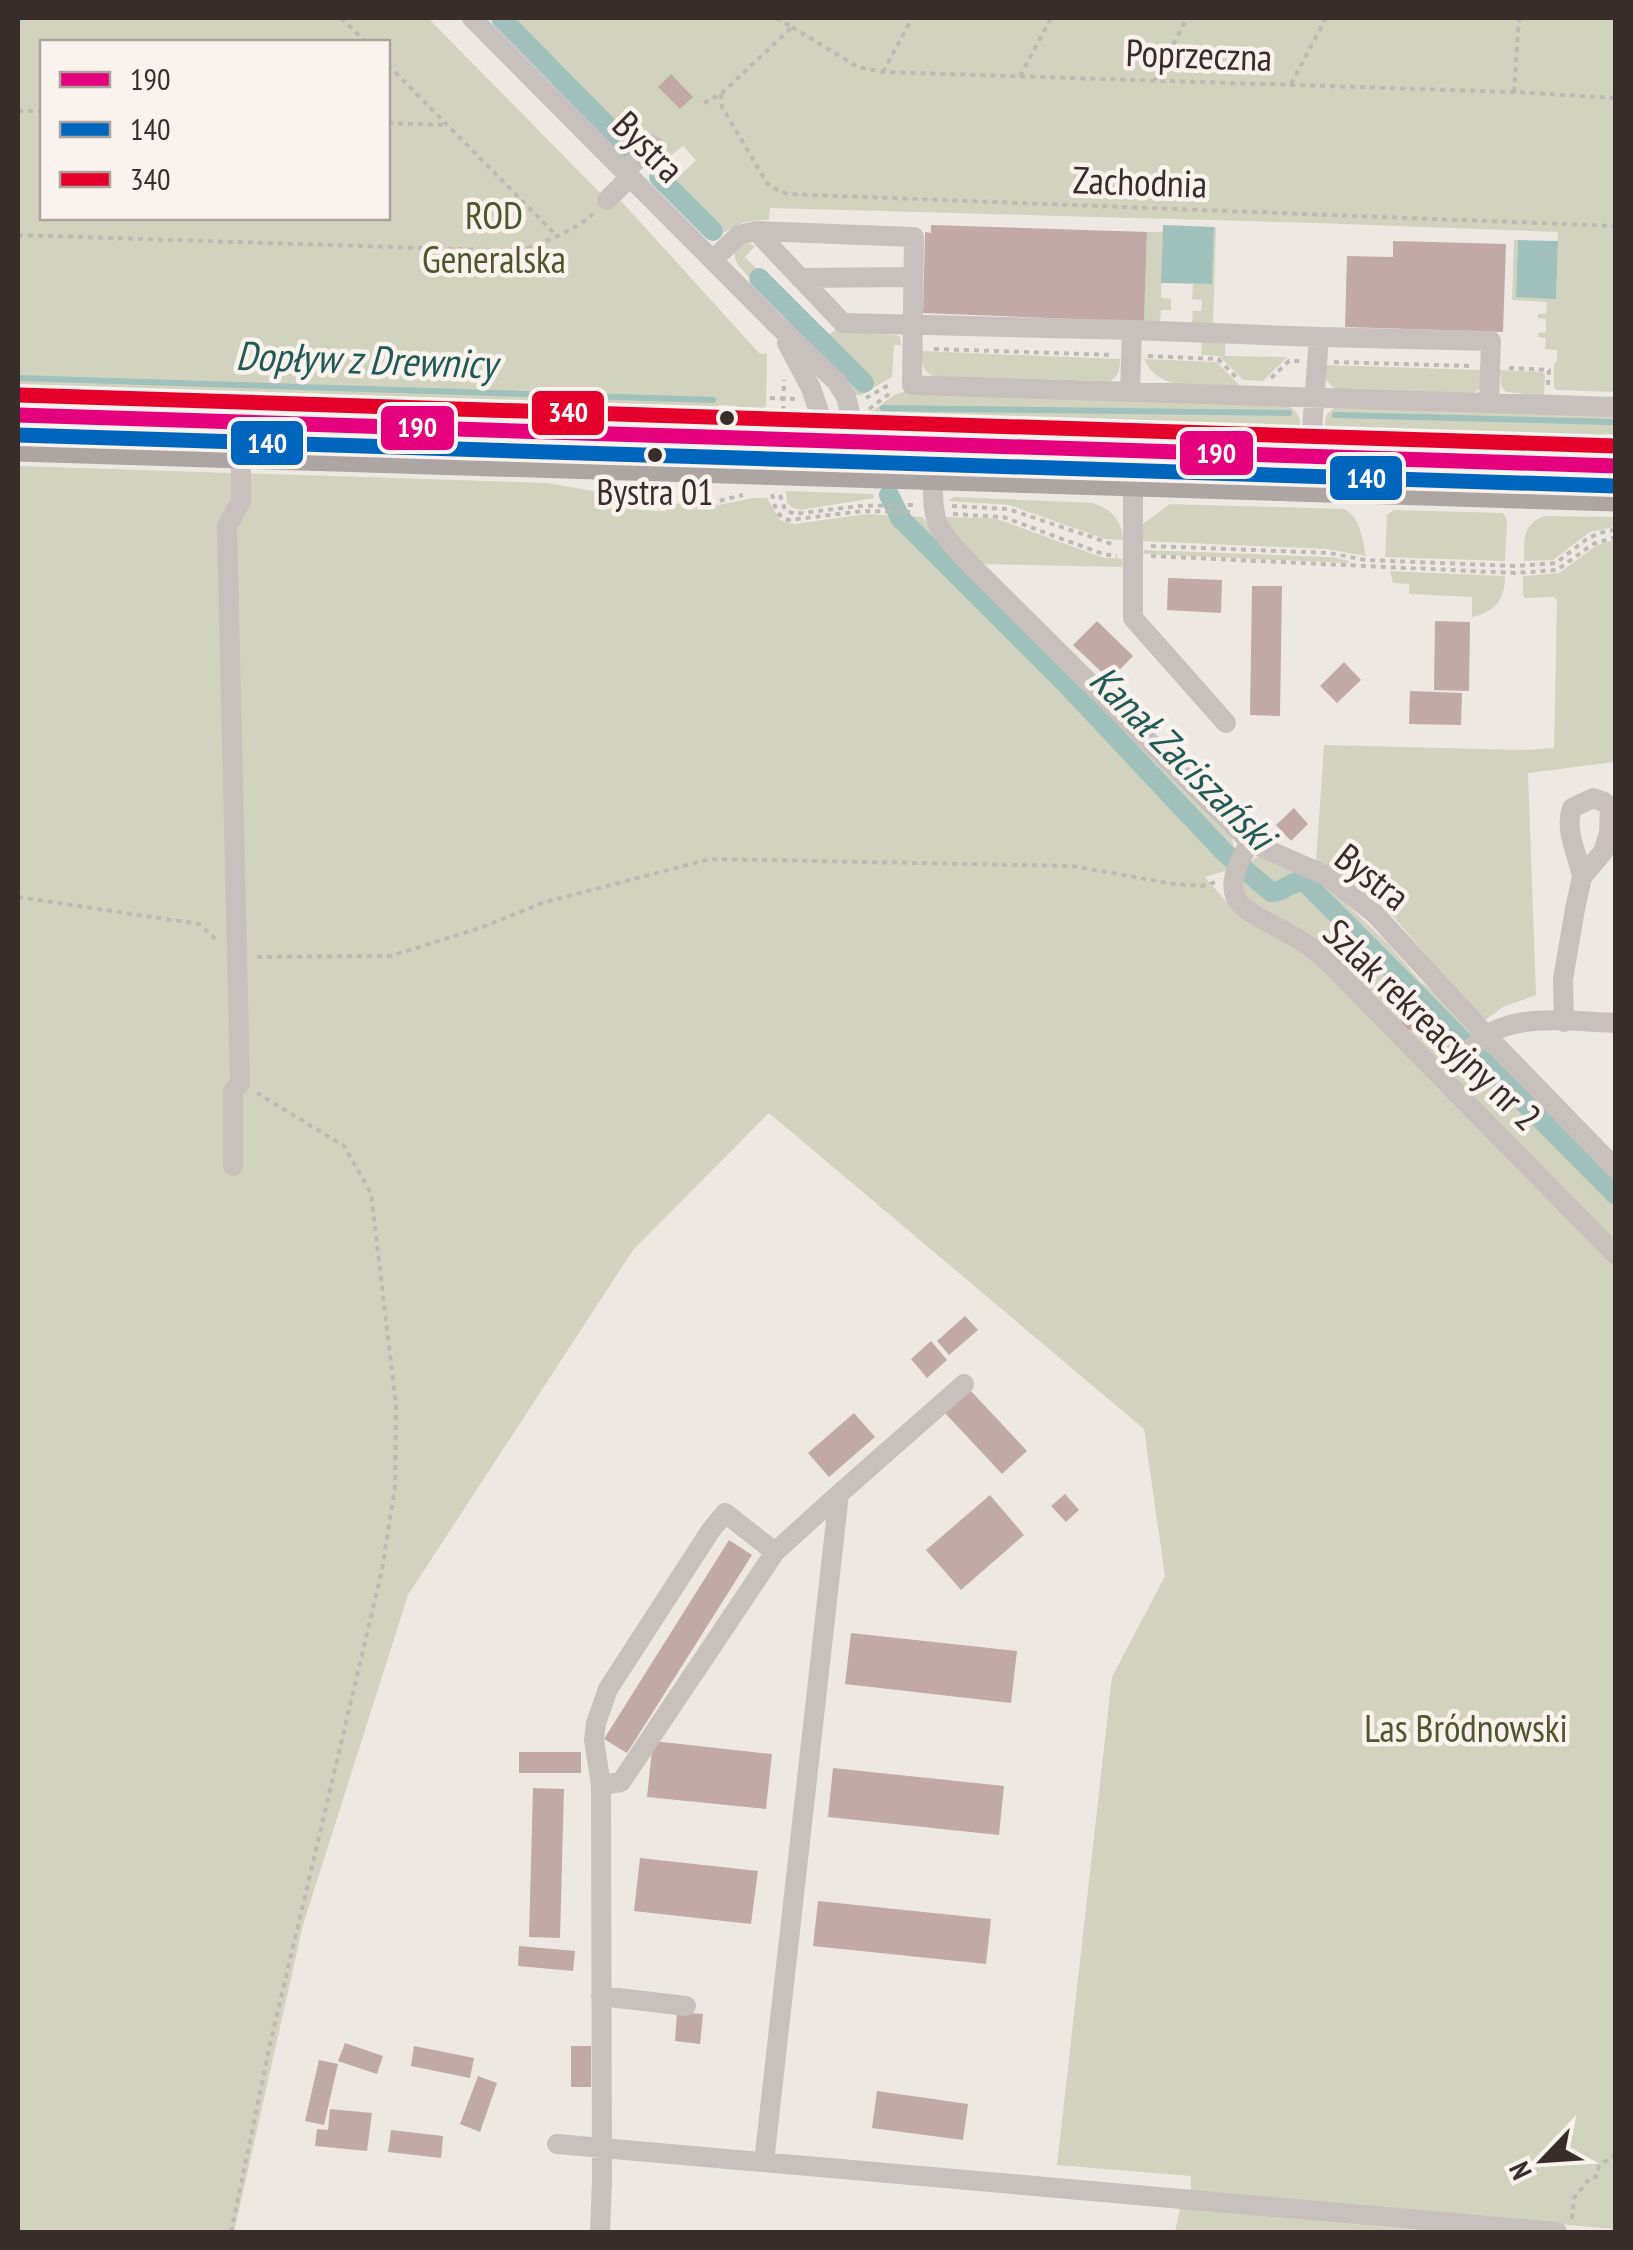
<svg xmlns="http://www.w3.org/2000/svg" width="1633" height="2250" font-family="'PT Sans Narrow',sans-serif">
	<rect width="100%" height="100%" fill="#eee8e3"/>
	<path fill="#d1d3be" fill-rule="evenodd" d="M18 18H428L607 200 622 202 759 353 767 354 766 406 759 412 738 411 737 406 719 405 717 411H701L700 420 18 397ZM42 42H388V218H42Z
		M514 18H1615V392L1557 390 1554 388V364L1557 361V350L1545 349 1546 338 1538 337V333L1546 332V319L1538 318V314H1546L1547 302 1512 300 1514 240H1518L1516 297 1556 298 1558 232 1316 223 770 208 769 220C741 220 740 224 716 237L709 233 666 189 696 160 683 146 669 157 658 151 644 137 636 144Z
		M1214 227 1216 228 1213 324 1192 323 1193 311H1201L1202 300 1192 299 1193 284H1212Z
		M1147 232H1163L1161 298 1171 299V310H1161L1160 322H1144Z
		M748 243 755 246 745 257 825 338 836 329 900 336 901 345H894L892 377 861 395H854L738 265C734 257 733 253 739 245Z
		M1202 341 1225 342V356L1287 357 1263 381 1243 380 1219 356 1201 355Z
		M921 351 1120 359C1120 368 1119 377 1110 381L935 376C922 372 922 364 921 351Z
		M1144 359 1217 362 1240 386C1209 385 1158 394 1144 359Z
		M1325 365 1483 370 1481 388 1474 393 1335 389 1326 380Z
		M1500 370 1542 372 1545 375 1544 396 1506 392 1501 386Z
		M902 392 1285 405C1304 411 1306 434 1284 437L878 424 871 422 862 414C877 413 887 396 902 392Z
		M1334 408 1615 416V447L1337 438C1324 435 1323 426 1327 414Z
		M18 427 758 451 757 461 18 437Z
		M864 453 1278 466 1346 473 1347 479 882 463 863 456Z
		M18 466 547 483 610 494V501L638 502V510L666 511 667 503 719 505 753 498H767L780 520 794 524 866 514 923 517 939 542 1232 838 1235 856 1228 870 1205 877 1231 907 1242 900 1243 872 1272 896C1285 896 1292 883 1305 886L1615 1199V2229L1191 2193V2176L1057 2165 1112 1677 1165 1576 1144 1429 769 1113 633 1250 408 1595 303 1925 234 2232H18Z
		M786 491 873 494 874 498 801 510 793 508 787 503Z
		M954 497 1093 503C1111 509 1122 520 1123 540L1105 539 1009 505 948 501Z
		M1170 504 1344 509C1361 518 1362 538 1366 556L1326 549 1142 541 1143 524Z
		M1394 510 1503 513 1507 520 1505 561 1385 557 1387 515Z
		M1545 516 1615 517V527L1590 532 1553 560 1524 561C1524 540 1522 524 1545 516Z
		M942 517 993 518 1003 521 1101 557 1123 559 1122 567 978 564Z
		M1615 540V762L1528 773 1536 995 1503 1007 1484 1021 1383 905 1316 862 1324 745 1523 750 1554 748 1557 600 1554 597 1525 598 1523 595V576L1559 573 1597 545Z
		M1144 550 1332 557 1349 561 1348 563 1143 554Z
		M1390 571 1505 576C1505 600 1495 612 1472 617V597L1409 594V584L1393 583Z
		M1259 856 1317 881 1333 891 1390 946 1421 982 1450 1005 1478 1035 1469 1043 1306 880C1289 877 1286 890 1273 890 1264 889 1252 874 1245 868L1249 862Z
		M1486 1044 1615 1179V1191L1478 1052Z
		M1180 2208 1436 2232H1175Z"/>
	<path fill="#a0c0bc" d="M1163 225 1214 227 1212 284 1161 283Z
		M1518 240 1558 241 1556 299 1516 297Z"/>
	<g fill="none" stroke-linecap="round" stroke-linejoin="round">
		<path stroke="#a0c0bc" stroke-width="6" d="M18 378 713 400
			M883 408 1289 413
			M1335 415 1611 422"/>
		<path stroke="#a0c0bc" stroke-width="20" d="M501 18 629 148
			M659 177 713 231
			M759 278 864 383
			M889 495 901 519 1067 685 1224 852 1271 892C1284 893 1291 879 1305 882L1616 1195"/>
	</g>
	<path fill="#c1aaa5" d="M671 74 693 97 680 109 658 87Z
		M931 225 1147 232 1144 322 923 313 925 232 931 233Z
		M1393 241 1506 244 1503 332 1345 327 1347 256 1393 257Z
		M1168 578 1222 580 1221 613 1167 610Z
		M1252 586H1282L1280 716 1250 715Z
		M1097 621 1133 656 1110 680 1073 645Z
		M1435 621 1470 622 1469 691 1434 690Z
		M1344 662 1361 680 1337 703 1320 686Z
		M1410 691 1462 693 1461 725 1409 724Z
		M1294 808 1308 824 1291 841 1276 825Z
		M1399 1008 1419 1029 1402 1031Z
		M965 1316 978 1330 949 1355 937 1341Z
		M931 1341 947 1360 927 1378 911 1359Z
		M970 1390 1027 1451 1002 1474 945 1413Z
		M854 1413 875 1437 829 1477 808 1453Z
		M1065 1494 1079 1510 1066 1522 1051 1506Z
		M990 1495 1024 1535 961 1590 926 1550Z
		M729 1540 752 1555 627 1753 604 1739Z
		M851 1633 1017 1651 1011 1703 845 1684Z
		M653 1741 772 1754 766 1809 647 1797Z
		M519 1752H581V1773H519Z
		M833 1768 1004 1786 999 1835 828 1817Z
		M533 1788 564 1789 560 1938 529 1937Z
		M640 1858 758 1871 751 1924 634 1911Z
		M818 1901 991 1919 986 1964 813 1946Z
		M519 1946 575 1951 573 1971 518 1966Z
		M677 2012 703 2014 700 2044 675 2041Z
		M345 2043 383 2056 377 2074 338 2061Z
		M414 2046 474 2058 470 2078 411 2066Z
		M571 2046H591V2087H571Z
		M319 2060 338 2064 324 2125 305 2121Z
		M478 2076 497 2083 480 2132 460 2124Z
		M877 2091 968 2104 963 2140 872 2128Z
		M330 2109 372 2113 367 2151 315 2146 317 2129 328 2130Z
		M391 2130 443 2136 441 2158 388 2152Z"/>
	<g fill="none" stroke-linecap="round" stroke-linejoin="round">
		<path stroke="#c0b8b5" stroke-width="4" stroke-dasharray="5 5" stroke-linecap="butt" d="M341 18 366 42
			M792 27 858 67 883 72 1514 92 1616 98
			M388 65 556 235
			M883 72 912 18
			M1020 76 1051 18
			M1155 80 1187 18
			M1291 84 1326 18
			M1514 92 1519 18
			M721 94 722 107 767 183 771 187 787 194 1616 226
			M704 103 721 94 792 27 776 18
			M18 111H42
			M388 123 443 125
			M18 235 518 251C542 244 575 230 593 214
			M934 349 1114 355
			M1148 356 1218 359 1236 377
			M1334 362 1470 366
			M1509 368 1549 370 1548 386
			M1271 378 1289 361H1300
			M770 398 795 399
			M866 398 892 383
			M869 409 893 391
			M783 421 784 380
			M772 494C775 504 775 517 789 520L863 511 914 512
			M780 495 785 510 795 514 859 506 913 505
			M610 498 715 502 743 495
			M952 506 1008 509 1112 544
			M953 514 1003 517 1103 554 1117 556
			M1151 546 1330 553 1365 560 1515 566 1556 563 1588 538 1606 531 1616 530
			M1151 556 1515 573 1557 570 1593 544 1616 537
			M18 897 199 924 219 942
			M257 957 391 956 480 928 542 903 710 859 1072 866 1174 884 1201 886 1216 882
			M1572 2219 1574 2198 1590 2178 1596 2177 1599 2166 1616 2154
			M231 2232 271 2040 382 1570 395 1487 396 1406 371 1193 344 1146 257 1093"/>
		<path stroke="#c8c0bc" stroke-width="20" d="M472 18 776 324 837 382 846 397 852 420 851 449 840 474
			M625 171 653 145
			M607 200 630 177
			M756 231 914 237 912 385 1616 407
			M713 260 739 235 756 231 843 323 1132 330 1130 392
			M800 278 913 277
			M1132 330 1319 337
			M787 343 811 388 840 474
			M1310 456 1319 337 1491 341 1489 403
			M933 477C932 527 937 528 970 564L1250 842 1327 876 1375 914 1486 1035 1616 1169
			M1133 484V618L1226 723
			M1250 842C1212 906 1244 907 1293 936 1308 944 1320 954 1332 966L1616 1255
			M1564 1022 1563 979 1575 909 1582 877 1603 852 1609 833 1610 808 1604 802 1593 798 1572 808C1564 831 1578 854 1582 877
			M1442 1078C1457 1064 1472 1044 1489 1034 1522 1013 1578 1022 1616 1023
			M233 1166V1091L240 1083 227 527 241 501V456
			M601 1785 594 1740 596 1723 608 1689 711 1530 725 1513 775 1552
			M601 1996 686 2006
			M557 2144 1557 2232
			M764 2162 839 1494 964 1384
			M600 2232 602 2181 601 1785 621 1782 775 1552 839 1494"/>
		<path stroke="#ada5a1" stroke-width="25" d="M18 415 1616 466
			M18 449 1616 499"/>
		<g stroke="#faf2ec" stroke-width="22">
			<path id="bus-1" d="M18 415 1616 466"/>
		</g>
		<g stroke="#faf2ec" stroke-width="22">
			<path id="bus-2" d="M18 435 1615 486"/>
		</g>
		<g stroke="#faf2ec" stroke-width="22">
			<path id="bus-3" d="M19 395 1616 446"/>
		</g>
		<use href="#bus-1" stroke="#e5007d" stroke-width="15"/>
		<use href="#bus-2" stroke="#0065bd" stroke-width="15"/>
		<use href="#bus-3" stroke="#e4002b" stroke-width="15"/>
	</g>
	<g fill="#392d2a" stroke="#faf2ec" stroke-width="4">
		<circle cx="727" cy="418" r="9"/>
		<circle cx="655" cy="455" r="9"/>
	</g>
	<g text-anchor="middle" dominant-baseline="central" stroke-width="9" stroke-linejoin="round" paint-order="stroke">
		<g font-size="36" fill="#392d2a" stroke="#faf2ec">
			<text x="655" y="491">Bystra 01</text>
		</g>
		<g font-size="38" fill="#392d2a" stroke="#faf2ec">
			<text transform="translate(1199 54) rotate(2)">Poprzeczna</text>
			<text transform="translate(649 146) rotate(45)">Bystra</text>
			<text transform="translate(1140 181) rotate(2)">Zachodnia</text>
			<text transform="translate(1373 876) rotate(38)">Bystra</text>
			<text transform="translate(1433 1024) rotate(44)">Szlak rekreacyjny nr 2</text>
		</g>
		<g font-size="38" fill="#4d572e" stroke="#faf2ec">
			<text x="494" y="214">ROD<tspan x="494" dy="44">Generalska</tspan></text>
			<text x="1466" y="1727">Las Bródnowski</text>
		</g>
		<g font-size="40" font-style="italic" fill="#205a56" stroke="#faf2ec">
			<text transform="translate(366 359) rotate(2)">Dopływ z Drewnicy</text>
			<text transform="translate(1183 757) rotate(45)">Kanał Zaciszański</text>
		</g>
	</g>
	<g stroke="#faf2ec" stroke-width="4">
		<rect x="530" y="389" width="76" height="48" rx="10" fill="#e4002b"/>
		<rect x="379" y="404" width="77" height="48" rx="10" fill="#e5007d"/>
		<rect x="229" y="419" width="76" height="48" rx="10" fill="#0065bd"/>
		<rect x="1178" y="429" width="77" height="48" rx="10" fill="#e5007d"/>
		<rect x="1328" y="454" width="76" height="48" rx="10" fill="#0065bd"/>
	</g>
	<g font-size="28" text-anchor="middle" font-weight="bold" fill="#fff">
		<text x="568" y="422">340</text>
		<text x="417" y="437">190</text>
		<text x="267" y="453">140</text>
		<text x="1216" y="463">190</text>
		<text x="1366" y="488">140</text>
	</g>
	<rect width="1633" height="2250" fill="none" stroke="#392d2a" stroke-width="40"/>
	<rect x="40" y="40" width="350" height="180" fill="#faf2ec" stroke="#ada39e" stroke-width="2.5"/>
	<rect x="60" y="72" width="50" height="15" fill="#e5007d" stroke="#ada39e" stroke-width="2.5"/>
	<text x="130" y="90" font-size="30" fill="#392d2a">190</text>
	<rect x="60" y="122" width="50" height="15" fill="#0065bd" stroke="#ada39e" stroke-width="2.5"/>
	<text x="130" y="140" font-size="30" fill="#392d2a">140</text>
	<rect x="60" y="172" width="50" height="15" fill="#e4002b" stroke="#ada39e" stroke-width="2.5"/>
	<text x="130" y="190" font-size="30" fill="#392d2a">340</text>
	<g transform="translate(1543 2160) rotate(245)" stroke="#faf2ec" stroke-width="8" paint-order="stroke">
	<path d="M0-8L18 38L0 25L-18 38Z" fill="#392d2a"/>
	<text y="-15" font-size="28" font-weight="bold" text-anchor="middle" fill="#392d2a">N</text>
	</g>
</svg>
